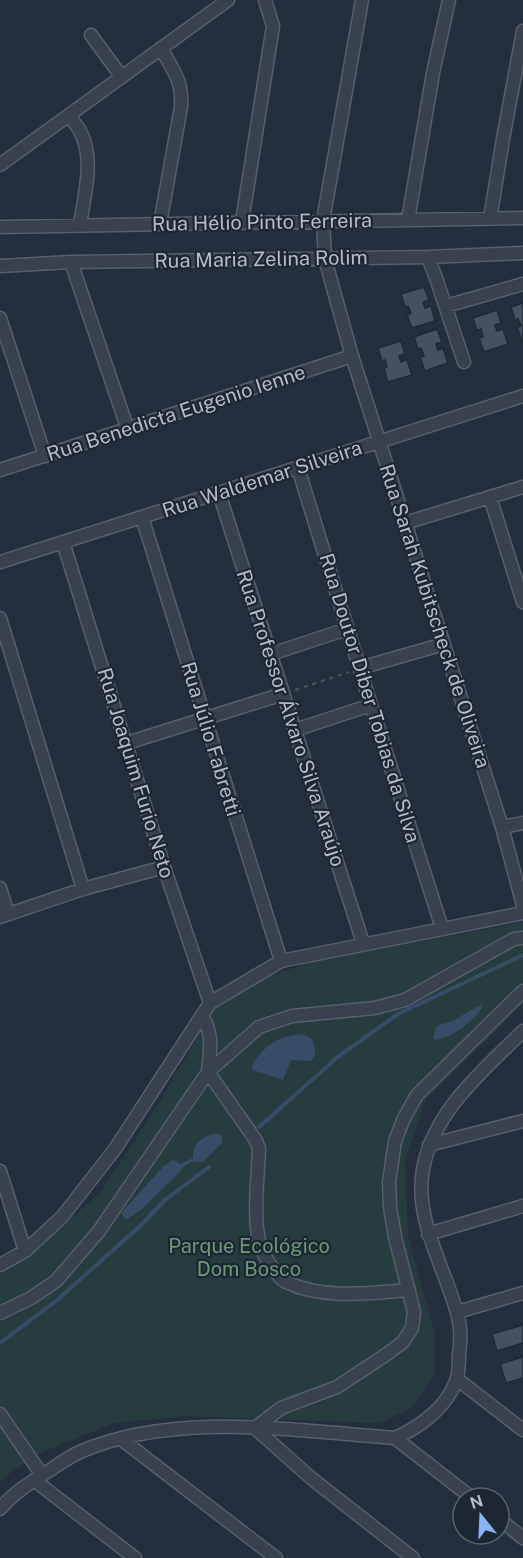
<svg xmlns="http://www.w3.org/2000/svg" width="523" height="1558" font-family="'Public Sans',sans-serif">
	<rect width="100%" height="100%" fill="#242f3e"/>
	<path fill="#263c3f" d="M523 922V1004L425 1100 405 1162 408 1236 435 1335V1374L411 1408 380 1423 184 1416 114 1423 44 1451 7 1475 0 1482V1269L30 1253 62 1228 102 1190 149 1119 214 1010 261 979 312 962Z"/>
	<path fill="#394c67" d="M482 1004V1008C471 1023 454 1037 435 1040L433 1036 437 1026 454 1020Z
		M300 1034C313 1036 315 1043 315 1055L311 1061 291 1060 283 1080 253 1070 252 1065C265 1045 277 1037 300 1034Z
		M216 1133 222 1135V1143L203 1162H191L183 1167 182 1170 141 1210 126 1220 121 1213 164 1166 173 1160 180 1164 193 1158C192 1142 203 1137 216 1133Z"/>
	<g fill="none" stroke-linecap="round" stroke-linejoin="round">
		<path stroke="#394c67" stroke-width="4" d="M259 1127 339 1056 398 1014 523 955
			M0 1343 56 1301 139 1227 166 1199 209 1167"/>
	</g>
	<path fill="#455162" stroke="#1f2835" stroke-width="1.5" d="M424 287 429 300 423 302 425 308 431 306 435 321 412 328 407 315 411 313 408 306 405 307 401 294Z
		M523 303V341H522L517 327 521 326 518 319 515 320 511 307Z
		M497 310 501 323 495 325 497 331 503 329 508 344 484 352 479 338 483 337 481 329 477 331 473 318Z
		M437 329 442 342 436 344 438 350 443 348 448 363 425 371 420 357 424 356 421 348 418 349 414 337Z
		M401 341 405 354 399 356 401 362 407 360 412 375 388 382 384 369 387 367 385 360 382 361 378 348Z
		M523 1325V1343L497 1351 492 1334Z
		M523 1357V1378L506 1383 500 1364Z"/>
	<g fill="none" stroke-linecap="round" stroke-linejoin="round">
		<g stroke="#565f6c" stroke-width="15">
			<path id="minor" d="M362 0 323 221 325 259 352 356 502 827 523 905
				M91 35 121 76
				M69 115C73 121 79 128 82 135 94 162 84 197 80 225
				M0 165 228 0
				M490 219 503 139 523 31
				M408 220 433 73 449 0
				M242 222 273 26 265 0
				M160 224 181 107C183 80 173 71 161 48
				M0 227 523 218
				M428 257 436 278 464 362
				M71 262 128 430
				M0 266 71 262 428 257 523 253
				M446 306 523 284
				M0 318 45 456
				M298 468 371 705 442 928
				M0 470 352 356
				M219 493 363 943
				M490 497 523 602
				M142 517 281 961
				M405 523 523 487
				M63 542 164 867 210 1003
				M0 562 523 396
				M0 618 83 889
				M271 654 347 629
				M360 668 444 644
				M295 730 371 705
				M127 743 283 694
				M502 827 523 823
				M0 888 8 914
				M0 917 83 889 164 867
				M202 1015C214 1037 210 1049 208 1072L255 1139 259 1148C258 1178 253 1212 259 1241 261 1252 276 1277 286 1282 324 1300 369 1293 409 1290
				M429 1145 523 1121
				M0 1171 25 1251
				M428 1234 523 1206
				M0 1265 25 1251 62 1217 115 1149 210 1003 281 961 523 913
				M457 1312 523 1293
				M0 1313 31 1298 56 1281 99 1231 208 1072 259 1027 292 1016 375 1008 405 1000 514 939 523 938
				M457 1379 523 1430
				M0 1414 42 1475
				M395 1438 472 1498
				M121 1439 276 1558
				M34 1480 135 1558
				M0 1509C12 1494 31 1482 47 1472 58 1465 70 1456 82 1451 177 1411 295 1431 395 1438 420 1427 446 1408 456 1381 459 1373 459 1362 459 1354 461 1340 461 1326 457 1313 444 1265 414 1220 423 1169 434 1110 483 1071 523 1031
				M499 1519 523 1538
				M413 1558 311 1478 255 1428 281 1408 337 1387 387 1354 403 1342 412 1328 414 1312 395 1237 390 1207 389 1182 395 1141 404 1118 417 1095 523 991"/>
		</g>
		<path stroke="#44595c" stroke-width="2" stroke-dasharray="4.5 4.5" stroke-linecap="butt" d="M295 690 349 672"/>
		<use href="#minor" stroke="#38414e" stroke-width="12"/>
	</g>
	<g text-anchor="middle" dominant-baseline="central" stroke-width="4.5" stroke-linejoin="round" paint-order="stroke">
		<g font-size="20" fill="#b4bcc9" stroke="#1d2633">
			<text transform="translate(262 222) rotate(-1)">Rua Hélio Pinto Ferreira</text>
			<text transform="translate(261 259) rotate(-1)">Rua Maria Zelina Rolim</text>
			<text transform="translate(176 413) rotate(-18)">Rua Benedicta Eugenio Ienne</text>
			<text transform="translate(262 479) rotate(-18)">Rua Waldemar Silveira</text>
			<text transform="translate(435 616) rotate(72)">Rua Sarah Kubitscheck de Oliveira</text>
			<text transform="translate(370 698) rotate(73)">Rua Doutor Diber Tobias da Silva</text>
			<text transform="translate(291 718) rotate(72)">Rua Professor Álvaro Silva Araújo</text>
			<text transform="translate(211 739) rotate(73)">Rua Júlio Fabretti</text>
			<text transform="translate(136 773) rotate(73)">Rua Joaquim Furio Neto</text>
		</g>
		<g font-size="20" fill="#6b9a76" stroke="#1d2633">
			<text x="249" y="1246">Parque Ecológico<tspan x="249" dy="23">Dom Bosco</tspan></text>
		</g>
	</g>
	<g transform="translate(481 1516) rotate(342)"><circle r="28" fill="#1d2633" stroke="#59626f" stroke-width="1.5"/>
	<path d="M0-4.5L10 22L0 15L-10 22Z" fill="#8ab4f8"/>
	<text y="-9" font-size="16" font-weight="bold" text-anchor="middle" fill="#b4bcc9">N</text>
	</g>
</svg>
